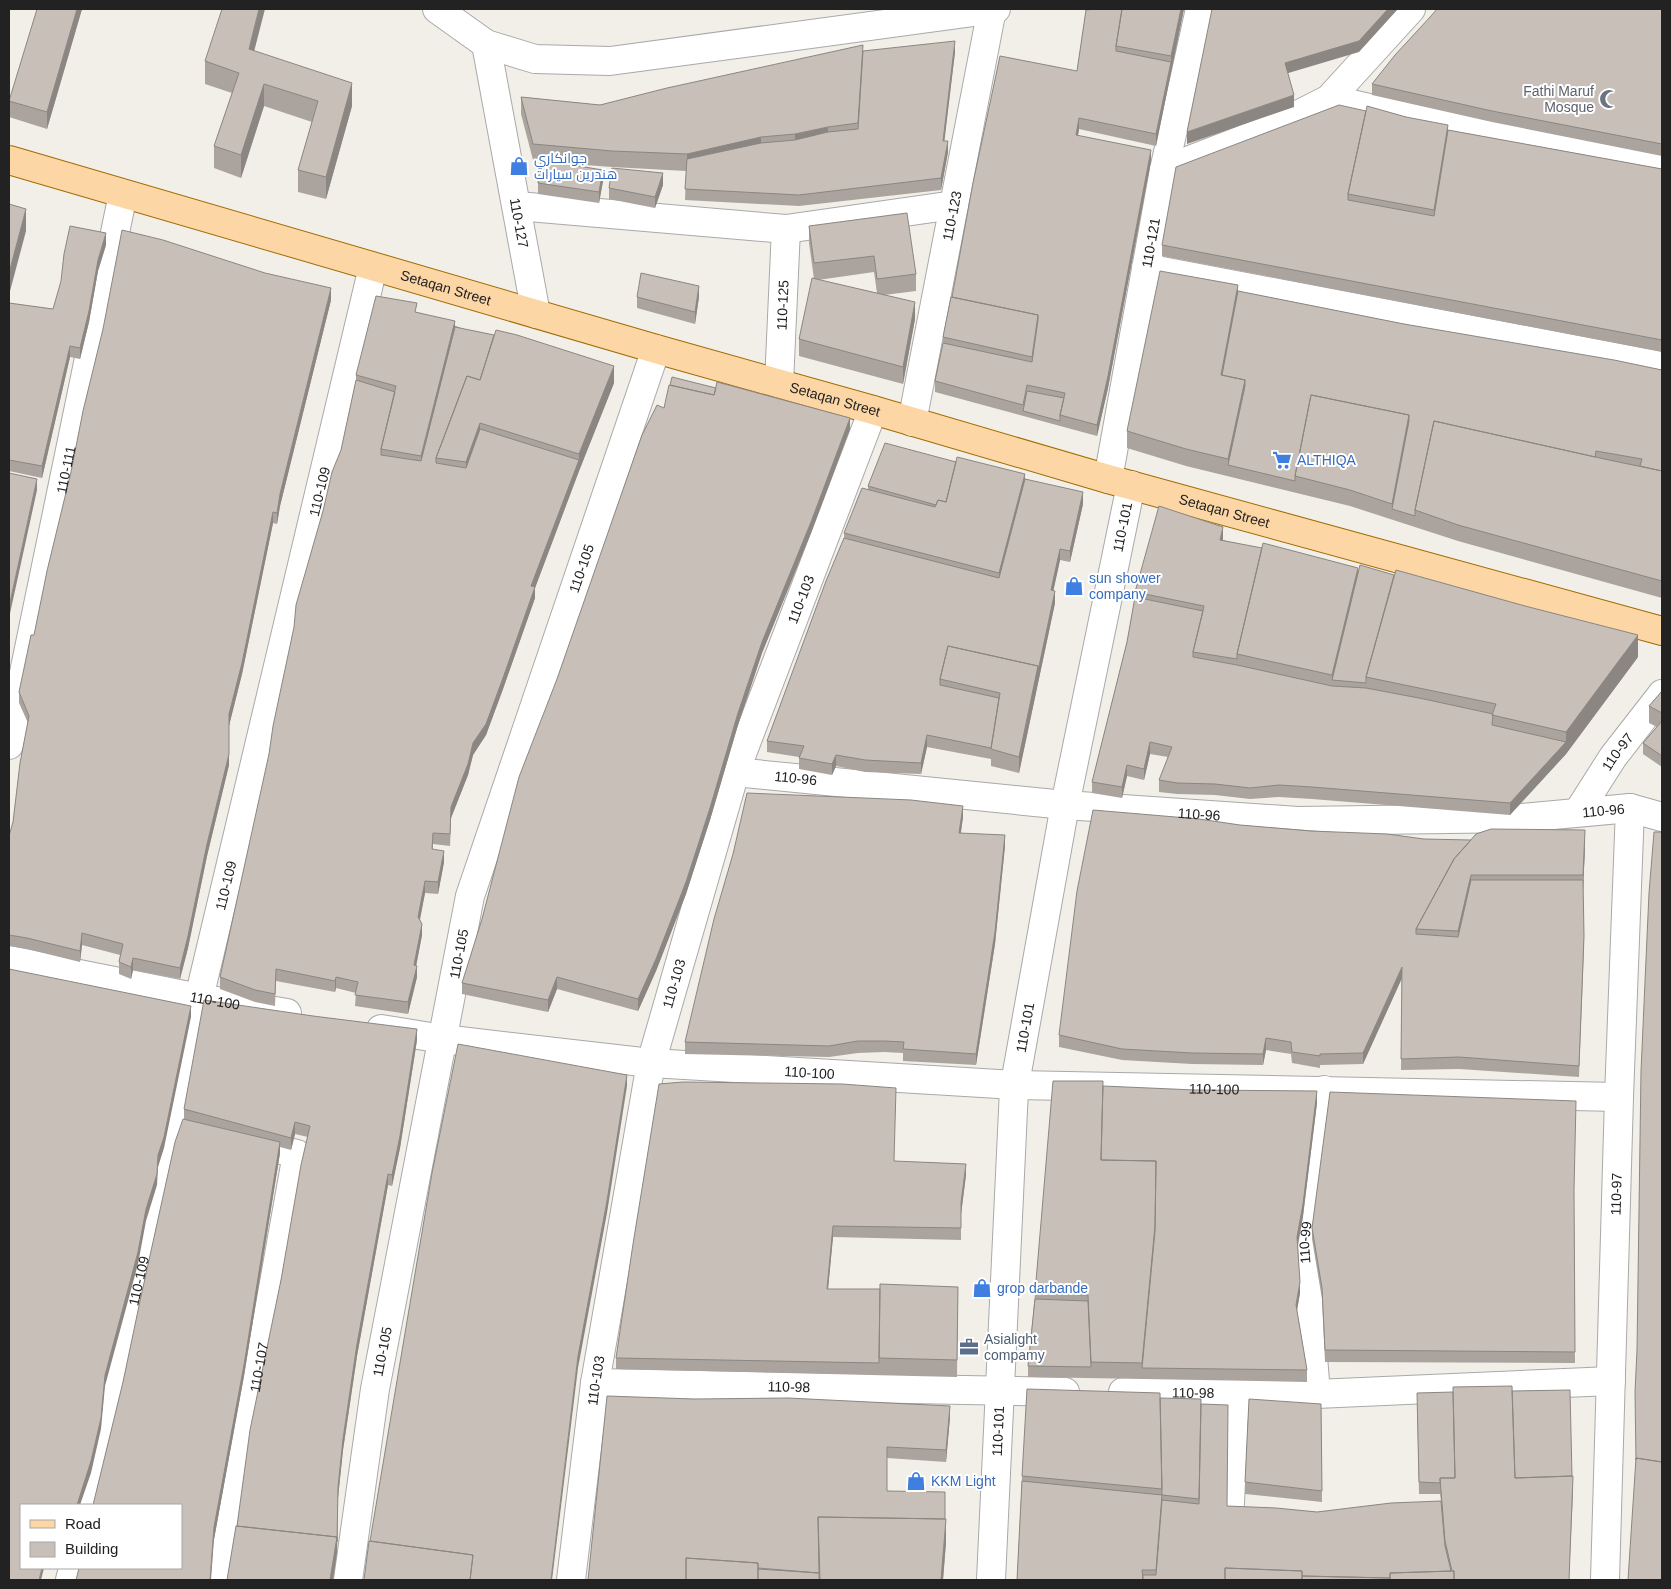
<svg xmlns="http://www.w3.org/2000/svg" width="1671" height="1589" font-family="Arial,Cairo,sans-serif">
	<rect width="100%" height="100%" fill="#f2efe9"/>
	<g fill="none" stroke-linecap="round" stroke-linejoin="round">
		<g stroke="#a9a9a9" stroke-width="30">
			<g id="minor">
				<path d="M437 9 486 44 535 59 610 61 996 9"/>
				<path id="s1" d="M486 44 536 314"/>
				<path d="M1329 99 1417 119 1662 167"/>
				<path d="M1164 170 1270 129 1329 99 1411 9"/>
				<path d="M517 206 786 229 954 205"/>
				<path d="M1146 268 1662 366"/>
				<path id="s2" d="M779 383 786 229"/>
				<path id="s3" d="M912 422 992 9"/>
				<path id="s4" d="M1108 479 1164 170 1200 9"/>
				<path id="s5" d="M9 745 123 194"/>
				<path id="s6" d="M735 772 1065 805 1298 821 1522 818 1630 808 1662 817"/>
				<path id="s7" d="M1578 812 1613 757 1662 694"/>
				<path id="s8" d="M9 960 199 998 287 1013"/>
				<path id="s9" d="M381 1029 443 1039 651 1063 1015 1085 1619 1097"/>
				<path id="s10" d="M595 1383 1065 1392"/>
				<path id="s11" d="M1123 1392 1316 1394 1611 1381"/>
				<path id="s12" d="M1316 1394 1304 1243 1324 1090"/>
				<path d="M1230 1503 1235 1394"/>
				<path id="s13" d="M87 1505 175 1124 199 998 373 267"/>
				<path d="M70 1580 73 1568"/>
				<path id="s14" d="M221 1580 297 1154 245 1141"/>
				<path id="s15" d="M348 1580 375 1389 470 896 656 349"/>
				<path id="s16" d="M571 1580 595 1383 651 1063 735 772 873 410"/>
				<path id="s17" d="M991 1580 1014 1089 1065 805 1131 485"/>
				<path id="s18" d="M1605 1580 1619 1097 1630 808"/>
			</g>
		</g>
		<g stroke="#a06b00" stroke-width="30">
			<g id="major">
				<path id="s19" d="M9 160 656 349 873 410 1108 479 1662 631"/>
			</g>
		</g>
		<use href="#minor" stroke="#fff" stroke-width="28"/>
		<use href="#major" stroke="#fcd6a4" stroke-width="28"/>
	</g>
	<path fill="#aba49e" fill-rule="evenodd" d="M82 9 47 129 9 117V99Z
		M1184 9 1156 146 1079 129 1078 136 1151 161 1108 388 1097 436 935 392V381L943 343V337L1077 71 1086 10Z
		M1662 9V156L1492 122 1372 95V84Z
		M254 51 352 106 326 199 298 192V170L312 122 264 106 241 178 214 168V146L232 93 205 84V61Z
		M863 51 955 52 944 141 948 152 941 190 799 206 685 200 686 171 612 167 559 163 603 181 599 203 538 194V183L541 161 533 160 521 114V97L600 105Z
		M1448 130 1662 169V352L1162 256V245Z
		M663 185 655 208 609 199V188Z
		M809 226 916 274V291L884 295 915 319 903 384 799 356V339L814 279 809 243ZM874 272 877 293 818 280Z
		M106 245 98 271 89 322 80 359 70 357 42 478 9 471V303L53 309Z
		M1238 291 1404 324 1662 370V598L1458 541 1350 506 1186 466 1127 448V431Z
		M637 297H699L695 324 637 308Z
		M331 300 280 506 277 524 273 523 242 674 229 725V765L207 856 188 948 180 979 133 970 131 979 119 974V962L120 955 82 945 80 962 27 949 9 946V836L13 822 28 723 19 703V692L34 635Z
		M417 312 614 383 579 471 535 588V598L503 689 486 735 473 755 468 775 451 818 450 846 433 844V849L444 862 438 894 425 893 420 920 422 935 416 966 417 977 408 1014 355 1006 356 993 336 988 335 992 276 981 275 1006 255 1002 220 989V977L341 450 356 380V375Z
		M850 429 811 533 762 653 738 725 710 820 686 894 656 971 638 1011 557 989 548 1012 462 994V983Z
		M956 462 1025 479 1083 504 1070 562 1060 560 1053 591 1055 603 1019 773 991 766V759L927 747 921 774 865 772 836 766 832 775 799 769V757L767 752V741L844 538V533L868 490V486Z
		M1223 540 1358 573 1638 657 1566 754 1510 815 1312 799 1279 797 1250 799 1215 795 1177 794 1159 792V780L1168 757 1150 754 1144 780 1127 776 1122 798 1092 793V782L1127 642 1135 597V592Z
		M1662 691V767L1643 754V743L1657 727 1649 723V706Z
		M963 817 961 833 1005 846 995 944 976 1065 903 1061V1053L884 1052 858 1053 829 1057 685 1054V1042Z
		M1240 825 1424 839 1585 847 1583 890 1584 947 1579 1077 1459 1069 1401 1070 1402 978 1363 1064 1320 1065V1068L1292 1063 1291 1054 1266 1050 1263 1065 1192 1064 1122 1060 1059 1047V1035Z
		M417 1040 400 1148 392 1186 388 1185 357 1356 343 1450 338 1498 337 1553 333 1580H227L281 1280 308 1137 295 1134 291 1150 280 1147V1153L244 1376 214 1539 123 1382 184 1119V1109Z
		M1103 1087 1317 1103 1303 1216 1298 1246 1300 1293 1297 1310 1307 1370V1382L1028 1377V1366L1035 1293Z
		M894 1161 966 1175 961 1214V1240L833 1237 828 1289H880L958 1287 957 1377 616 1369V1358Z
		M1574 1199 1575 1363 1325 1362 1322 1299 1312 1239V1228Z
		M1512 1391 1573 1493 1569 1580H1017L1022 1476 1160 1398 1201 1404 1227 1506 1317 1512 1441 1501 1440 1494H1419L1417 1404Z
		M1321 1404 1322 1502 1245 1494V1482Z
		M950 1417 946 1462 887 1458V1491L946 1542 943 1580H588Z"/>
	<path fill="#8b8681" d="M77 9H82L47 129V112Z
		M259 9H265L249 71V49Z
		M1181 9H1184L1156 146V134L1171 62V56Z
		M1388 9H1398L1359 52 1285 74V63Z
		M955 41V52L943 153V141Z
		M352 83V106L326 199V177Z
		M264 84V106L241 178V155Z
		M1294 95V107L1187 144V132Z
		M1079 118V129L1076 147V135Z
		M1448 125V142L1434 227V210Z
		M828 127V144L795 151V134Z
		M761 137V154L687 171V154Z
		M948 141V152L941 190V178Z
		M1151 150V161L1108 388 1097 436V425Z
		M603 170V181L599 203V192Z
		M663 173V185L655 208V197Z
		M26 209V231L9 295V273Z
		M106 233V245L98 271 89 322 80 359V348L98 260Z
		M1238 285V302L1223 381 1221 375Z
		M699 286V297L695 324V312Z
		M331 288V300L280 506 277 524V513L280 494Z
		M915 302V319L903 384V367Z
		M455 321V338L421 473V456Z
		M70 346V357L42 478V466Z
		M614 366V383L579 471 535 588V598L503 689 486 735 473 755 468 775 451 818 450 846 451 807 473 743 531 586 579 460V454Z
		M1245 380V397L1228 465V459Z
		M1409 415V432L1392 509V504Z
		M850 418V429L811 533 762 653 738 725 710 820 686 894 656 971 638 1011V999L762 642Z
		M480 423V440L466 479V462Z
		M1025 474V490L999 589V573Z
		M37 479V490L9 618V607Z
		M1083 492V504L1070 562V551Z
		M273 512V523L242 674 229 726V714Z
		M1223 527V544L1220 540Z
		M1060 549V560L1051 602V590Z
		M1358 568V590L1332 680V697V675Z
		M1055 591V603L1019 773V757L1038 666Z
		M1638 635V657L1566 754V732Z
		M927 735V747L921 774V763Z
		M1150 742V754L1144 780V769Z
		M1566 742V754L1510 815V803Z
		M229 754V765L207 856 188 948 180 979V968L207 844Z
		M836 755V766L832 775V764Z
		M1127 765V776L1122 798V787Z
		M963 806V817L959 844V833Z
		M1585 830V847L1583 892V875Z
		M1005 835V846L995 944 976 1065V1054Z
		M444 851V862L438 894V882Z
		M1471 875V892L1458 948V931Z
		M425 881V893L418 928V917Z
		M422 924V935L414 977V965Z
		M82 933V945L80 962V951Z
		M133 958V970L131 979V967Z
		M417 966V977L408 1014V1002Z
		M1402 967V978L1363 1064V1053Z
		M336 977V988L335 992V981Z
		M557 977V989L548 1012V1000Z
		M191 1006V1017L164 1148 158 1167 157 1185 146 1221 138 1264 105 1386 101 1429 91 1473 80 1505H77L105 1375 146 1209Z
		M417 1029V1040L400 1148 392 1186V1175Z
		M1266 1038V1050L1263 1065V1054Z
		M627 1075V1086L607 1213 578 1368 552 1580H551L578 1356Z
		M1317 1091V1103L1303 1216 1297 1249V1237Z
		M295 1122V1134L291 1150V1138Z
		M280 1142V1153L244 1376 214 1539 211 1580H210L214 1527Z
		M966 1164V1175L961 1214V1240V1203Z
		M388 1174V1185L357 1356 343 1450 338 1498 337 1553 333 1580H330L343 1439 357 1344Z
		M833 1226V1237L827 1300V1289Z
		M1300 1282V1293L1296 1316V1305Z
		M950 1406V1417L946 1462V1450Z
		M946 1519V1542L943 1580H941Z
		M42 1568H44L41 1580H39Z"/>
	<path fill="#c7bfb8" stroke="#8b8681" d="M37 9H77L47 112 9 101Z
		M222 9H259L249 49 352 83 326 177 298 170 318 101 264 84 241 155 214 146 239 73 205 61Z
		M1095 9H1122L1116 46V51L1171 62 1156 134 1079 118 1076 135 1151 150 1108 376 1097 425 1060 415 1065 393 1027 385 1023 405 935 381 943 343 1032 362 1038 320V315L952 297 973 183 1000 56 1077 71 1086 10Z
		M1122 9H1181L1171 56 1116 46Z
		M1212 9H1388L1359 41 1285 63 1294 95 1187 132Z
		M1437 9H1662V144L1492 111 1372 84 1395 55 1431 16Z
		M955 41 943 141H948L941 178 799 195 685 189 687 159 761 143 795 140 828 132 858 129 863 51Z
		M863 45 858 123 828 127 795 134 761 137 687 154 612 151 533 144 521 97 600 105 667 88Z
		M1339 105 1366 111 1348 194V200L1434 216 1448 130 1662 169V340L1162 245 1176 167Z
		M1367 106 1406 117 1448 125 1434 210 1348 194Z
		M541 160 603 170 599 192 538 183Z
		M612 168 663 173 655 197 609 188Z
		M9 204 26 209 9 273Z
		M907 213 916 274 877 279 874 256 814 263 809 226Z
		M70 226 106 233 98 260 89 311 80 348 70 346 42 466 9 460V303L53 309 61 281 64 254Z
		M122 230 163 240 265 273 331 288 280 494 277 513 273 512 242 663 229 714V754L207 844 188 936 180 968 133 958 131 967 119 962 123 944 82 933 80 951 27 938 9 935V836L13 822 20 763 29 716 19 692 31 635H34L47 571 71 472 83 411 103 329Z
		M1160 271 1238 285 1221 375 1245 380 1228 459 1186 449 1127 431Z
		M641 273 699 286 695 312 637 297Z
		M812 278 915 302 903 367 799 339Z
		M1238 291 1404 324 1614 360 1662 370V471L1640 466 1642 459 1596 451 1595 457 1434 421 1415 510V516L1392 509 1409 421V415L1311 395 1295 476V481L1228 465 1245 386V380L1222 375Z
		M376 296 417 303 415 312 455 321 421 456 381 449 396 386 356 375Z
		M951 297 1038 315 1032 357 943 337Z
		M455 327 494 335 480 380 467 376 436 458V463L466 468 480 429 579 460 531 586 535 587 503 678 486 724 473 743 468 764 451 807 450 834 433 833 432 849 444 851 438 882 425 881 418 917 422 924 414 965 417 966 408 1002 355 995 358 982 336 977 335 981 276 969 275 994 255 990 220 977 269 754 273 726 294 627 296 605 323 511 332 472 341 450 356 380 395 392 381 449V455L421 461Z
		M496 330 517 335 614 366 579 454 480 423 466 462 436 458 467 376 480 380Z
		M672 377 716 388 714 395 670 385Z
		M717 382 850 418 811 522 762 642 738 713 710 808 686 882 656 959 638 999 557 977 548 1000 462 983 482 919 519 777 557 679 642 435 657 405 664 408 669 385 714 395Z
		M1027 391 1064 398 1060 415V421L1023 411Z
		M1311 395 1409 415 1392 504 1350 490 1295 476Z
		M1434 421 1609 460 1662 471V581L1458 525 1415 510Z
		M885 443 956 462 946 502 938 500 936 505 868 486Z
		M957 457 1025 474 999 573 844 533 862 488 935 507 938 500 946 502Z
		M9 473 37 479 9 607Z
		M1025 479 1083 492 1070 551 1060 549 1051 590 1055 591 1038 671V666L948 646 940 679V685L999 698 991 748 927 735 921 763 865 760 836 755 832 764 799 758 804 746 767 741 826 581 844 538 999 578Z
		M1159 506 1223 527 1220 540 1262 548 1237 654V659L1193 652 1204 606 1135 592Z
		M1263 543 1358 568 1332 675 1237 654Z
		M1360 565 1394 575 1366 677V683L1332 680Z
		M1396 570 1525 606 1638 635 1566 732 1492 715 1496 704 1366 677Z
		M1135 597 1203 611 1193 652V657L1237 665 1332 686 1366 688 1424 699 1493 714 1492 725 1566 742 1510 803 1312 787 1279 785 1250 788 1215 784 1177 783 1159 780 1172 747 1150 742 1144 769 1127 765 1122 787 1092 782 1127 642Z
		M948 646 1038 666 1019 757 991 749 1000 693 940 679Z
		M1662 691V713L1649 706Z
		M1662 721V756L1643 743Z
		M747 793 911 800 963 806 959 833 1005 835 995 932 976 1054 903 1049 904 1042 884 1041H858L829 1046 685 1042 714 919 733 854Z
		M1093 810 1199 819 1240 825 1311 831 1387 834 1424 839 1471 840 1454 859 1416 929V934L1458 937 1471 880H1583L1584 936 1579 1066 1459 1057 1401 1059 1402 967 1363 1053 1320 1054V1056L1292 1052 1291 1042 1266 1038 1263 1054 1192 1053 1122 1049 1059 1035 1077 891Z
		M1491 829 1585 830 1583 875H1471L1458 931 1416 929 1454 859 1476 834Z
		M1654 832H1662V1462L1636 1458V1460L1635 1392 1637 1350 1641 1071 1649 893Z
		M9 969 191 1006 164 1137 158 1155 157 1174 146 1209 138 1252 105 1375 101 1418 91 1461 77 1505H21V1568H42L39 1580H9Z
		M204 1000 313 1016 417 1029 400 1136 392 1175 388 1174 357 1344 343 1439 338 1487 337 1542V1537L237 1526 250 1430 281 1280 301 1165 310 1126 295 1122 291 1138 184 1109Z
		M458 1044 627 1075 607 1201 578 1356 551 1580H470L473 1555 370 1541 432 1173Z
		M1053 1081H1103L1101 1160 1156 1161 1155 1226 1142 1363 1091 1362 1088 1295 1035 1293Z
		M683 1082 842 1084 896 1088 894 1161 966 1164 961 1203V1228L833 1226 827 1289H880L879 1363 616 1358 633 1244 659 1084Z
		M1103 1086 1195 1090 1317 1091 1303 1204 1297 1237 1300 1282 1296 1305 1307 1370 1142 1368 1155 1231 1156 1161 1101 1160Z
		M1330 1092 1576 1101 1574 1190 1575 1352 1325 1350 1322 1288 1312 1228Z
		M183 1119 280 1142 244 1365 214 1527 210 1580H76L79 1568H181V1505H93L123 1382 140 1301 175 1142Z
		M880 1284 958 1287 957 1360 879 1358Z
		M1035 1299 1088 1301 1091 1367 1028 1366Z
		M1512 1386 1515 1478 1573 1476 1569 1580H1454V1571H1452L1445 1541 1440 1478H1455L1453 1387Z
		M1027 1389 1160 1393 1162 1489 1022 1476Z
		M1570 1390 1572 1476 1515 1478 1512 1391Z
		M1453 1392 1455 1478H1440V1483L1419 1482 1417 1393Z
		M607 1396 694 1399 788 1398 950 1406 946 1450 887 1447V1491L945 1492V1519L818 1517 819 1573 758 1569V1563L686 1558V1580H588Z
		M1160 1398 1201 1399 1199 1499 1162 1495Z
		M1249 1399 1321 1404 1322 1491 1245 1482Z
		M1201 1404 1228 1405 1227 1506 1276 1508 1317 1512 1391 1503 1441 1501 1445 1546 1451 1571 1390 1573V1578L1302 1576V1571L1225 1568V1580H1143V1575H1156L1162 1500 1199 1504Z
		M1636 1458 1662 1462V1580H1628Z
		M1022 1481 1162 1495 1156 1570H1142L1143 1580H1017Z
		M818 1517 946 1519 941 1580H820Z
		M236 1526 337 1537 330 1580H227Z
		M369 1541 473 1555 470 1580H364Z
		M686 1558 758 1563V1580H686Z
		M758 1568 819 1573V1580H758Z
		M1225 1568 1302 1571V1580H1225Z
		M1454 1571V1580H1390V1573Z
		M1302 1576 1390 1578V1580H1302Z"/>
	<defs>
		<g id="mosque-bare" transform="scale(1.5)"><path d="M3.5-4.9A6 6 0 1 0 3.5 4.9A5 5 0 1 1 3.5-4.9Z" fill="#6b7280" stroke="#fff" stroke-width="2.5" paint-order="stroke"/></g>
		<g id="shop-bare" transform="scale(1.5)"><path d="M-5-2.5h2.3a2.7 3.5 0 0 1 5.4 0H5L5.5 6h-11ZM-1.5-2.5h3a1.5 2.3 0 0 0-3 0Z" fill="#3f7fe0" stroke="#fff" stroke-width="2.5" paint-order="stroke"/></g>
		<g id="supermarket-bare" transform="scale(1.5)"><path d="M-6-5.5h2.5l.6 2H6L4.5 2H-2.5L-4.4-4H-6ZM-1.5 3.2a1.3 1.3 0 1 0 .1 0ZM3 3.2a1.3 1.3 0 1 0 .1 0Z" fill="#3f7fe0" stroke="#fff" stroke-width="2.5" paint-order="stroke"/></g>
		<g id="office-bare" transform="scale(1.5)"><path d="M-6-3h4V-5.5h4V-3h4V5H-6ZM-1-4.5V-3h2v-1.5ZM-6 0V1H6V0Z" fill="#5c6f8a" stroke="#fff" stroke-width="2.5" paint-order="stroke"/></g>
	</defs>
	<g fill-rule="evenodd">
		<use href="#mosque-bare" x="1609" y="99"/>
		<use href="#shop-bare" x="519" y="166"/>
		<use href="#supermarket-bare" x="1282" y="460"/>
		<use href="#shop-bare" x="1074" y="586"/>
		<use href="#shop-bare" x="982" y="1288"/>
		<use href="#office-bare" x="969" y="1347"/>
		<use href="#shop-bare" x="916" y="1481"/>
	</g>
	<g text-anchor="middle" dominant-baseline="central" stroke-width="4" stroke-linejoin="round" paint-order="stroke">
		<g font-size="14" fill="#5b616d" stroke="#fff" text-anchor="end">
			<text x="1594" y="91">Fathi Maruf<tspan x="1594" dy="16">Mosque</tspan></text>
		</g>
		<g font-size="14" fill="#366cbe" stroke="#fff" text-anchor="start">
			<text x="534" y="158">جوانكاري<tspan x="534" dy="16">هندرين سيارات</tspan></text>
			<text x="1297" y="460">ALTHIQA</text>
			<text x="1089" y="578">sun shower<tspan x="1089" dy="16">company</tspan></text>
			<text x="997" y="1288">grop darbande</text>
			<text x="931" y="1481">KKM Light</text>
		</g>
		<g font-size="14" fill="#222" stroke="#fff">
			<text stroke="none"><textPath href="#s3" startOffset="210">110-123</textPath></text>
			<text stroke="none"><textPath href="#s1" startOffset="182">110-127</textPath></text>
			<text stroke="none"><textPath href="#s4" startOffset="240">110-121</textPath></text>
			<text stroke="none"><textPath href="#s19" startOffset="455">Setaqan Street</textPath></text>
			<text stroke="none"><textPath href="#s2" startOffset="78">110-125</textPath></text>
			<text stroke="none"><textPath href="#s19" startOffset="860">Setaqan Street</textPath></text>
			<text stroke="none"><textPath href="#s5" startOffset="281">110-111</textPath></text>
			<text stroke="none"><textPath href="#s13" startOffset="1040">110-109</textPath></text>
			<text stroke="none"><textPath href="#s19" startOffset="1265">Setaqan Street</textPath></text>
			<text stroke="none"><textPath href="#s17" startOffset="1064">110-101</textPath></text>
			<text stroke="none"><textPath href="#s15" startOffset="1041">110-105</textPath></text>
			<text stroke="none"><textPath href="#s16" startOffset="1011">110-103</textPath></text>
			<text stroke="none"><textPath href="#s7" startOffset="72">110-97</textPath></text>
			<text stroke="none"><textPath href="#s6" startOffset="61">110-96</textPath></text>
			<text stroke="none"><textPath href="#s6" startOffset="871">110-96</textPath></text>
			<text stroke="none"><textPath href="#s6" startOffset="466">110-96</textPath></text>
			<text stroke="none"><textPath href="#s13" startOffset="635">110-109</textPath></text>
			<text stroke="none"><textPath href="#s15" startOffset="636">110-105</textPath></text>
			<text stroke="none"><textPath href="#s16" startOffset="606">110-103</textPath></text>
			<text stroke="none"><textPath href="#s8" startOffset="210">110-100</textPath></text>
			<text stroke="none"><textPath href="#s17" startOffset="554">110-101</textPath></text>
			<text stroke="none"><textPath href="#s9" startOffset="431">110-100</textPath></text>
			<text stroke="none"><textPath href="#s9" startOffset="836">110-100</textPath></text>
			<text stroke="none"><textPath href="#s18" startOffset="386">110-97</textPath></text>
			<text stroke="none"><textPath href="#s12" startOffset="152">110-99</textPath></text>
			<text stroke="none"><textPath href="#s13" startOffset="230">110-109</textPath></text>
			<text stroke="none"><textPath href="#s15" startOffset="231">110-105</textPath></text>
			<text stroke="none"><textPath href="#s14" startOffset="216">110-107</textPath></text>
			<text stroke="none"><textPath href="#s16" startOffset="201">110-103</textPath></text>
			<text stroke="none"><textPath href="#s10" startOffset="194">110-98</textPath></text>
			<text stroke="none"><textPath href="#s11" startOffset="70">110-98</textPath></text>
			<text stroke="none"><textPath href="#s17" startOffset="149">110-101</textPath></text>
		</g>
		<g font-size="14" fill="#4e5e75" stroke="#fff" text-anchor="start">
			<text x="984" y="1339">Asialight<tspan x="984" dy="16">compamy</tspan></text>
		</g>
	</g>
	<rect width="1671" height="1589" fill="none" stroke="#222222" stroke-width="20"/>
	<rect x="20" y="1504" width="162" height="65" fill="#ffffff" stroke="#a7a7a7"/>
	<rect x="30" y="1520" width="25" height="8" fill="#fcd6a4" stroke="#a7a7a7"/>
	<text x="65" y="1529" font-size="15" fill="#222222">Road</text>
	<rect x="30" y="1542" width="25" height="15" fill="#c7bfb8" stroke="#a7a7a7"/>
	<text x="65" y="1554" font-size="15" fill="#222222">Building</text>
</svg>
